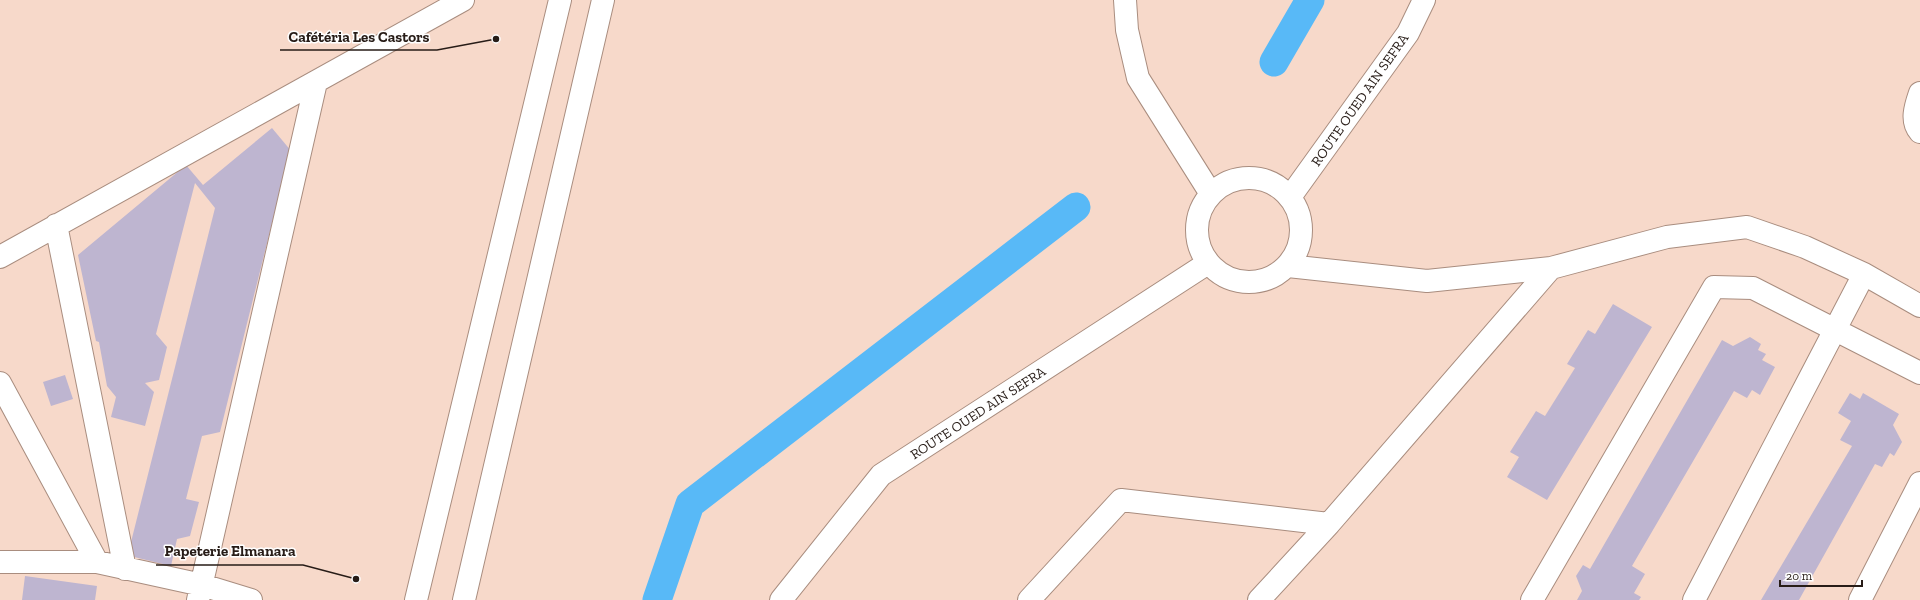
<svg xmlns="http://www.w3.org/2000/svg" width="1920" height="600" font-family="'Zilla Slab',serif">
	<rect width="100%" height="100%" fill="#f7d9ca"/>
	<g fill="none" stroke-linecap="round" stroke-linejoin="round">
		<path stroke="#58b9f7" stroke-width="29" d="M1274 62 1310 0
			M657 600 690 504 1076 207"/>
	</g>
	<path fill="#beb5d0" d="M272 128 292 152 278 208 276 207 220 432 202 436 186 499 199 502 190 536 177 539 171 566 130 556 129 550 215 208 195 183 156 334 167 347 159 380 145 383 154 392 145 426 111 417 116 397 107 386 99 342 96 341 78 255 186 165 203 185Z
		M1613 304 1652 327 1547 500 1507 477 1519 457 1510 452 1536 411 1545 416 1575 368 1567 364 1588 330 1595 334Z
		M1750 337 1761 344 1758 350 1766 354 1762 360 1775 367 1760 395 1752 390 1747 398 1734 391 1632 566 1645 574 1634 593 1641 597 1639 600H1577L1582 591 1576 576 1583 565 1590 569 1722 340 1733 346Z
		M65 375 73 399 51 406 43 382Z
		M1850 393 1860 399 1863 393 1899 414 1893 425 1902 442 1894 456 1890 453 1882 467 1875 464 1799 600H1761L1852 446 1840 440 1851 421 1838 413Z
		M25 576 97 586 95 600H22Z"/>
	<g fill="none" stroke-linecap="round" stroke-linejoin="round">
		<g stroke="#a98d7f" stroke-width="24">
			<path id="minor" d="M1125 0 1127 30 1138 78 1211 194
				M1920 93C1916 105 1910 121 1920 132
				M1197 230a52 52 0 1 1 104 0a52 52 0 1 1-104 0Z
				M1290 197 1408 33 1424 0
				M56 225 125 569
				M0 257 463 0
				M1288 266 1427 281 1551 268 1667 237 1747 227 1805 247 1864 274 1920 306
				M0 383 97 562
				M0 562H97L202 585 251 600
				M198 600 316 82
				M781 600 881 475 1208 263
				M1029 600 1121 500 1329 524
				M1259 600 1329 524 1551 268
				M1532 600 1714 287 1753 288 1920 373
				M1694 600 1864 274
				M1860 600 1920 483"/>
		</g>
		<g stroke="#a98d7f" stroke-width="24">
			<path id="major" d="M416 600 560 0
				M464 600 603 0"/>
		</g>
		<use href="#minor" stroke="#fff" stroke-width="22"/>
		<use href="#major" stroke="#fff" stroke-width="22"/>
	</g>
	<g text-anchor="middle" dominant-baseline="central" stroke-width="3" stroke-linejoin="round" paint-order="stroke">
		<g font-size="14" fill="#271c17" stroke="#fff">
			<text transform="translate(1360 100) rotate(-55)">ROUTE OUED AIN SEFRA</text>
			<text transform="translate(978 413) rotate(-33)">ROUTE OUED AIN SEFRA</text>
		</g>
	</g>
	<path fill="none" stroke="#271c17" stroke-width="1.5" d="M496 39L437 50H280M356 579L303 565H156"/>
	<g fill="#271c17" stroke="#fff" stroke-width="1.5">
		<circle cx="496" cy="39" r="4"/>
		<circle cx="356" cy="579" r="4"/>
	</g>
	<g font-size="15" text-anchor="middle" font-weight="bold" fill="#271c17" stroke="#fff" stroke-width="3" stroke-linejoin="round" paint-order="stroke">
		<text x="359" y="42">Cafétéria Les Castors</text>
		<text x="230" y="556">Papeterie Elmanara</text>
	</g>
	<path d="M1780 580v6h82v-6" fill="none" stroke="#271c17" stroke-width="2"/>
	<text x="1786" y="580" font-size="12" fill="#271c17" stroke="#ffffff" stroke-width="3" paint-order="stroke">20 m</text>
</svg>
